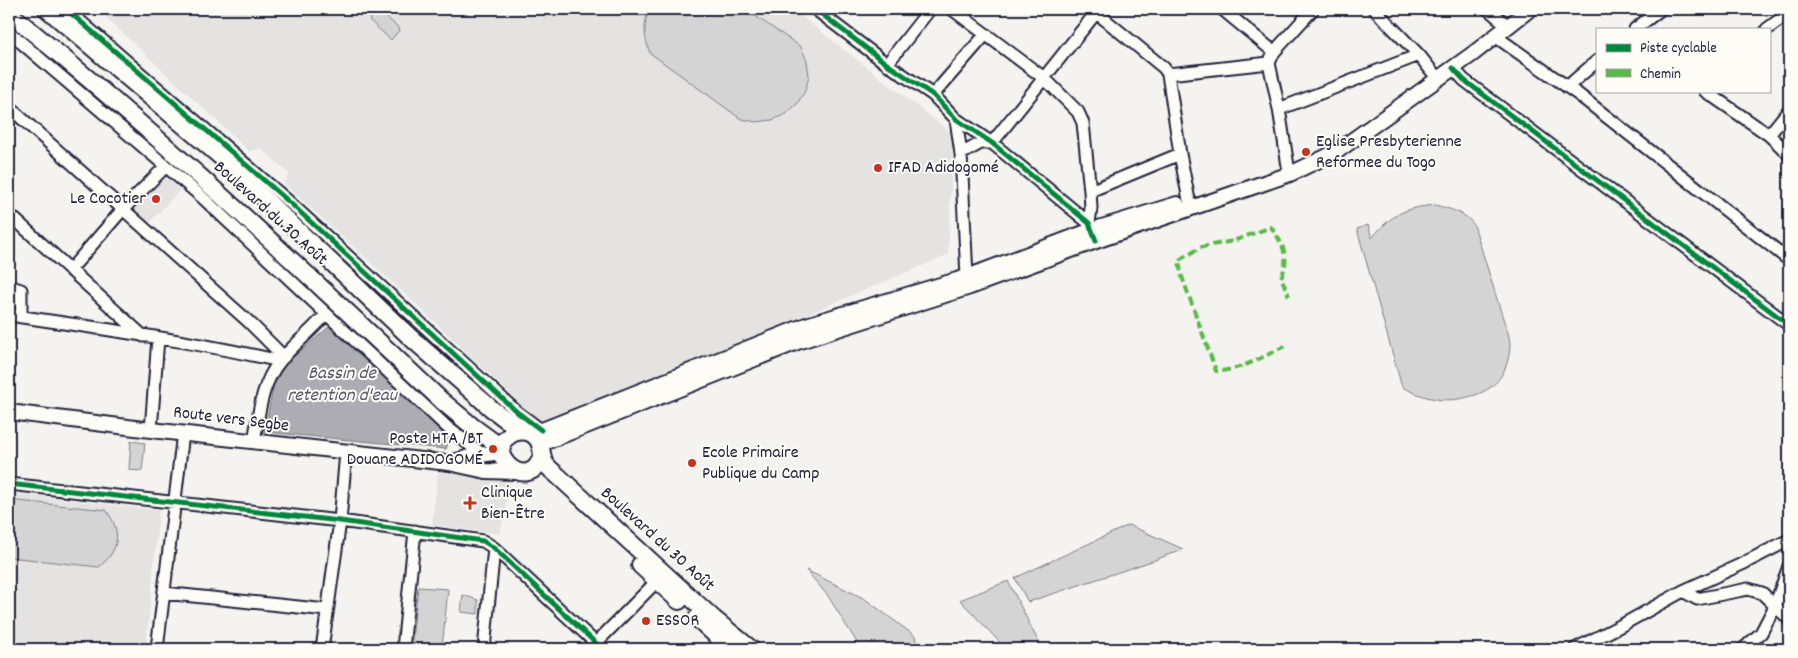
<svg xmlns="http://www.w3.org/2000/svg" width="1798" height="658" font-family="Dekko,sans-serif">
	<rect width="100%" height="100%" fill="#f4f3ef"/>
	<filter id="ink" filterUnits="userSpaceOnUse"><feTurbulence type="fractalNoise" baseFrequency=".02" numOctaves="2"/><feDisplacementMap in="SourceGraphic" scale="10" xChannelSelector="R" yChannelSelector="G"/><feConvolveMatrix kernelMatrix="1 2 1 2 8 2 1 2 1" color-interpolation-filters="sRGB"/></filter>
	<g filter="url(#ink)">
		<path fill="#e4e3e2" d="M97 9H792L953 134 948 255 542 425 416 304 283 183 290 174 260 148 257 151 255 149 250 152Z
			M164 175 180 190 149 223 131 207Z
			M438 472 511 481 500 534 432 525Z
			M9 493 159 510 146 649H9Z"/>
		<path fill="#d5d4d5" stroke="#7c7b88" d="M649 9H745L801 47 807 61 809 76 805 91 797 104 786 114 772 120 756 122 741 119 650 53C644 37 643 25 649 9Z
			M378 10 400 29 391 40 369 20Z
			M1435 205C1450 209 1465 212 1474 225 1483 254 1492 283 1501 312 1504 322 1510 335 1510 345 1509 369 1498 388 1475 395 1447 404 1428 400 1402 387L1357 229 1368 225 1372 238C1392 214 1404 208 1435 205Z
			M131 441 145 443 142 471 129 470Z
			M9 500 106 510C122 531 120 550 99 567L9 557Z
			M1129 525 1183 549 1155 560 1028 602 1015 578Z
			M806 570 865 599 915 636 918 649H861L828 596Z
			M1008 581 1042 649H1006L960 600Z
			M418 587 448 589 442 649H411Z
			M463 595 478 600V614L461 612Z"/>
		<path fill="#acacb2" stroke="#757582" d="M344 314 459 416 446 449 264 432 274 384 284 365Z"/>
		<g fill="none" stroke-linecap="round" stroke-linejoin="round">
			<g stroke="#22223b" stroke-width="15">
				<path id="minor" d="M66 9 288 201 517 412 541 430
					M815 9 887 64 933 95 956 119 992 143 1089 223 1095 237
					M952 9 1044 78 1078 112 1083 123 1090 191 1091 208 1089 223
					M1092 9 1164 68 1168 74 1180 154 1189 200
					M1222 9 1274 52 1269 63 1279 109 1288 166
					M1374 9 1419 55 1434 74
					M1488 9 1508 26
					M1635 29 1661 9
					M1767 29 1789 13
					M9 32 202 197 449 429 482 454
					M1495 36 1579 95 1789 260
					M1274 52 1313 9
					M887 64 930 9
					M1453 68 1464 80 1789 325
					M1168 74 1269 63
					M1567 87 1597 61
					M1705 91 1769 135 1789 154
					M933 95 985 35
					M9 107 249 322 284 357
					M1279 109 1419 55
					M956 119 961 154 967 277 969 283
					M1769 135 1789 110
					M961 154 981 143H992L1099 9
					M1090 191 1180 154
					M9 214 143 336
					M70 270 123 209 166 166
					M9 286 21 290V317
					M9 315C99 328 191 341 280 361
					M151 430 158 338
					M254 441C259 414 261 384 280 361 294 344 312 331 326 314
					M9 484 340 521 483 541 494 548 602 649
					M1683 591 1697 599 1748 589 1762 593 1789 619
					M164 593 327 610
					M596 643 657 581
					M157 649 183 433
					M322 649 340 521 346 452
					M403 649 415 531
					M484 649 494 548
					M1575 649 1622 625 1683 591 1742 564 1789 540
					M1743 649 1761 633 1775 606 1789 566"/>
			</g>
			<g stroke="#22223b" stroke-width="18">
				<path id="major" d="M9 412 151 430 449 463 486 471 518 472
					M532 434 806 325 967 277 1092 230 1177 204
					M541 444 800 341 970 287 1096 241 1290 174 1336 152 1474 53 1530 9
					M450 463 473 456 501 452"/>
			</g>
			<g stroke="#22223b" stroke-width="20">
				<path id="highway" d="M47 9 222 158 411 338 492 409 521 431
					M9 13C160 135 301 268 442 401L472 426 502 448
					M542 455C530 498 477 450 514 433 520 431 527 431 532 434 543 441 540 451 544 461 546 466 552 471 557 475L714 619 751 649
					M640 565 679 601
					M697 618 731 649"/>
			</g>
			<use href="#minor" stroke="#fdfcf7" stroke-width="11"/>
			<use href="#major" stroke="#fdfcf7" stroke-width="14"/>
			<use href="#highway" stroke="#fdfcf7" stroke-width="16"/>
			<path stroke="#58b947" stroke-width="4" stroke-dasharray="8 4" stroke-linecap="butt" d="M1285 346C1264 356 1240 371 1216 371L1181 274 1179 260 1202 247 1233 241 1271 227C1282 242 1291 259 1281 277L1289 296"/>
			<g stroke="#fdfcf7" stroke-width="8">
				<path id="cycleway" d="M66 9 288 201 517 412 541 430
					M815 9 887 64 933 95 956 119 992 143 1089 223 1096 241
					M1453 68 1464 80 1789 325
					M9 484 340 521 483 541 494 548 602 649"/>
			</g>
			<use href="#cycleway" stroke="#00873e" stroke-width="5"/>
		</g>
	</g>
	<g fill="#c8321e" stroke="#fdfcf7" stroke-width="2">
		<circle cx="1306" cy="152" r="5"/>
		<circle cx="878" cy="168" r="5"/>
		<circle cx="156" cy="199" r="5"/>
		<circle cx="493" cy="449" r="5"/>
		<circle cx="692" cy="463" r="5"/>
		<path d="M467.5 495.5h5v5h5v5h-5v5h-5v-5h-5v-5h5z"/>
		<circle cx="646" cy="621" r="5"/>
	</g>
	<g text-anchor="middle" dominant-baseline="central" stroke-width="4" stroke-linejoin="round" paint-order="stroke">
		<g font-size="18" fill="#22223b" stroke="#fdfcf7" text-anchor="start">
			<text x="1316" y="142">Eglise Presbyterienne<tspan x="1316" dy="21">Reformee du Togo</tspan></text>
			<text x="888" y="168">IFAD Adidogomé</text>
			<text x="146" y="199" text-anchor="end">Le Cocotier</text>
			<text x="483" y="439" text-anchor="end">Poste HTA /BT<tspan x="483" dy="21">Douane ADIDOGOMÉ</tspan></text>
			<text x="702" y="453">Ecole Primaire<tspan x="702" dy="21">Publique du Camp</tspan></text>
			<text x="481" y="493">Clinique<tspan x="481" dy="21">Bien-Être</tspan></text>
			<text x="656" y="621">ESSOR</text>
		</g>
		<g font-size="18" fill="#22223b" stroke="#fdfcf7">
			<text transform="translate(270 214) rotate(42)">Boulevard du 30 Août</text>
			<text transform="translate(231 420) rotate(7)">Route vers Segbe</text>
			<text transform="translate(657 540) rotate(42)">Boulevard du 30 Août</text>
		</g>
		<g font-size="19" font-style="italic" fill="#59596b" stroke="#fdfcf7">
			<text x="342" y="374">Bassin de<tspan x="342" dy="22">retention d'eau</tspan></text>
		</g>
	</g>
	<rect width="1798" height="658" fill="none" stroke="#fdfcf7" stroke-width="30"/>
	<rect x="15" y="15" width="1768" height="628" fill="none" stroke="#22223b" stroke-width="2" filter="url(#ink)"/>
	<rect x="1596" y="28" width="175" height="65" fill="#fdfcf7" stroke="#a5a5ac"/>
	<rect x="1606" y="44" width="25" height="8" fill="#00873e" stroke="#a5a5ac"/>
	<text x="1640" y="52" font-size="15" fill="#22223b">Piste cyclable</text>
	<rect x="1606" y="69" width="25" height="8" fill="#58b947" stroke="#a5a5ac"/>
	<text x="1640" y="78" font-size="15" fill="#22223b">Chemin</text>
</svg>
